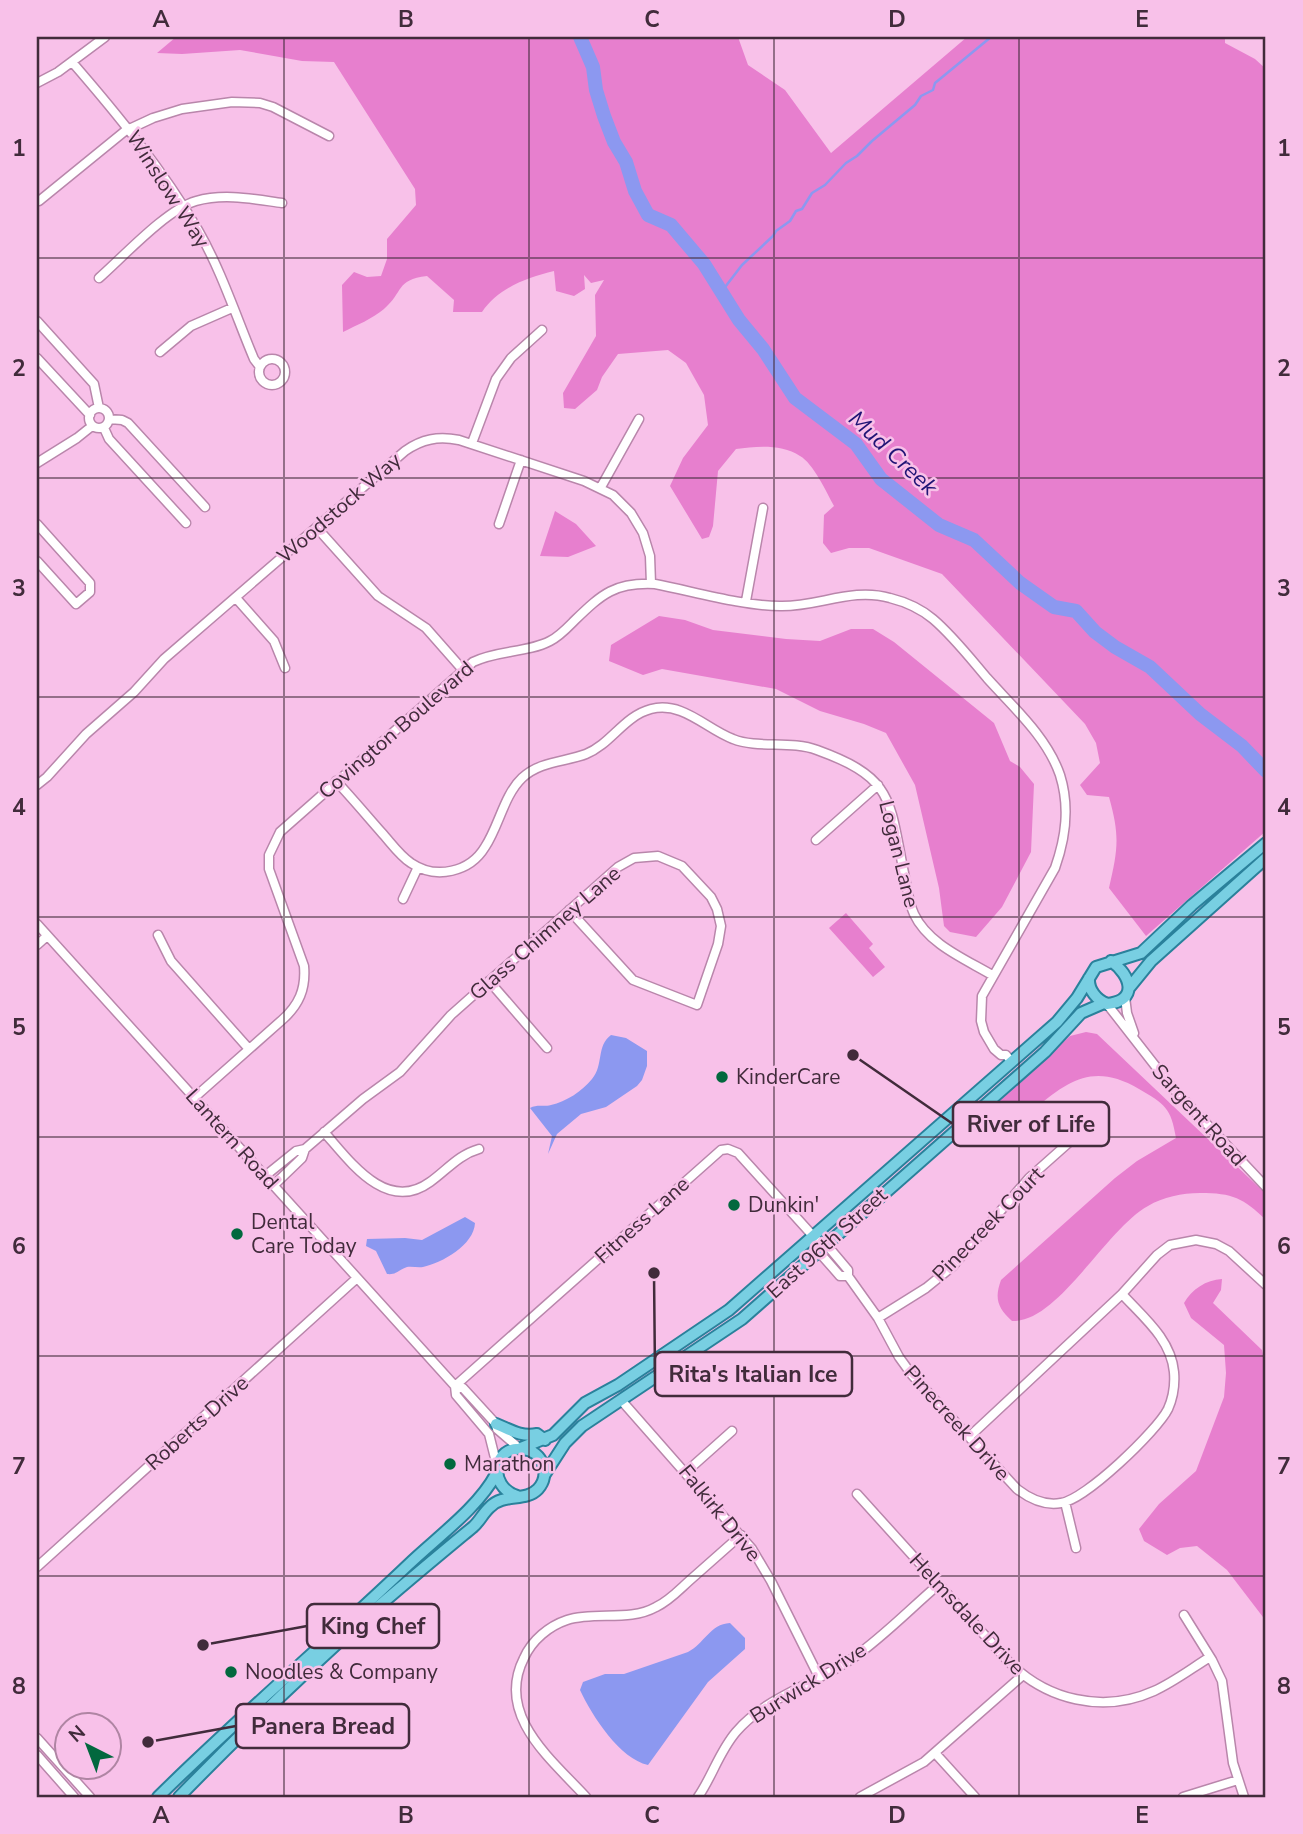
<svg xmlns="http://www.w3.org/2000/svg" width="1303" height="1834" font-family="'Nunito Sans',sans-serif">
	<rect width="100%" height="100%" fill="#f8c1e9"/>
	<path fill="#e77fce" d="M176 37H738L748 65 785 90 831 153 967 37H1225V43L1255 59 1266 69V831L1146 936 1109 888C1118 849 1120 836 1109 797L1087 795 1080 785 1100 763 1096 743 1085 724 942 574 869 548H849L831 553 823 543 824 515 834 506C827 493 813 463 800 456 782 444 757 446 736 449L718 471 713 526 709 537 702 539 670 486 683 458 708 425 704 395 686 363 668 350 618 354 602 377 597 390 575 409 564 408 563 393 596 336 595 295 604 280 591 283 584 275 585 289 574 296 556 291 554 271C526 278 498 288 482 312H453L454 300 427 276C395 280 404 292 384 309 372 319 357 325 343 332L342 285 354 272 367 277 381 276 387 259V239L416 205 415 189 334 62 302 61 240 50 182 54 157 53Z
		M555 511 576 524 596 546 568 557 540 556Z
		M659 616 685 620 713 630 786 639 820 641 851 629H873L894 642 994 723 1010 761 1020 767 1034 784 1031 852 1002 907 976 937 950 932 944 926 939 888 915 785 886 733 864 724 820 711 776 689 662 669 643 675 609 661 611 645Z
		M846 913 873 944 869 948 885 967 873 977 829 928Z
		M1086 1032 1097 1034 1266 1194V1220C1243 1198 1233 1193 1200 1193 1182 1193 1163 1197 1148 1206 1106 1229 1058 1323 1012 1321 998 1308 994 1299 1001 1280L1115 1178 1137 1161 1176 1138C1171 1108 1165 1104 1139 1089 1096 1064 1071 1078 1036 1108 1027 1116 1018 1126 1005 1130L999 1121 1000 1099 1070 1036Z
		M1222 1279 1221 1290 1213 1303 1262 1350 1266 1372V1621L1227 1570 1197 1546 1180 1548 1167 1555 1144 1541 1139 1529 1159 1504 1196 1471 1224 1397 1226 1373 1224 1345 1191 1318 1184 1303C1192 1289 1206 1280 1222 1279Z"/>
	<path fill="#8c98f0" d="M611 1035 626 1038 647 1051V1066L642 1080 637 1086 606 1107 581 1114 557 1134 548 1154 552 1136 530 1108C537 1104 543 1107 551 1105 566 1102 582 1091 592 1079 604 1065 596 1046 611 1035Z
		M465 1217 475 1223C474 1245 442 1263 423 1267 418 1268 412 1266 407 1267 398 1270 397 1275 387 1274L376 1251 366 1246 367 1239 405 1238 422 1240Z
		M730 1623 745 1638V1649L708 1682 648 1765C620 1759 592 1716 580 1690L583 1682 605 1674H624L688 1652C704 1644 710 1624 730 1623Z"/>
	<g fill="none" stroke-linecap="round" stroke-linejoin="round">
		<path stroke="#8c98f0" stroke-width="2.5" d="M722 291 742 265 773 236 776 231 790 221 796 211 802 209 812 193 825 185 846 163 857 156 872 141 915 105 921 96 933 90 935 83 991 37"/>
		<path stroke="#8c98f0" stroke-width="14" d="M580 37 593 67 596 90 604 116 614 142 626 162 635 191 648 215 671 225 704 264 739 320 763 349 795 398 856 444 881 479 939 525 974 540 1020 583 1054 607 1076 611 1095 632 1115 647 1150 667 1200 714 1242 746 1266 771"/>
		<g stroke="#b986ab" stroke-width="11">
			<path id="minor" d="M72 62C118 115 162 169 198 230 221 270 236 316 254 359L260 367
				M37 83 58 72 105 37
				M39 201 125 131 153 118 182 109 232 102 260 103 273 107 329 136
				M99 278C123 257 167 209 196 201 224 193 253 199 282 203
				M37 321 94 384 99 408
				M160 352 191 326 232 308
				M37 358 90 415
				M259 372a13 13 0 1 1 26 0a13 13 0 1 1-26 0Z
				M89 418a10 10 0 1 1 20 0a10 10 0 1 1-20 0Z
				M109 419 122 420 128 423 205 507
				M104 428 109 439 186 523
				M472 443 496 379 511 358 542 330
				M37 463 77 438 92 426
				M601 487 639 419
				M37 524 90 583V592L76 604 37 561
				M499 524 521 460
				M317 528 378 596 426 628 463 670
				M236 598 274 641 285 668
				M746 601 763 508
				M336 781C352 798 367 816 382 833 391 843 400 856 411 863 436 880 470 872 485 847 499 826 504 795 522 778 540 761 565 762 586 754 611 744 624 716 651 709 683 701 706 729 733 739 758 749 791 740 817 750 894 778 889 799 904 873 907 886 908 901 914 914 928 944 965 959 992 975
				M37 785 47 777 86 734 134 692 164 659 405 451C422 439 438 436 459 440L584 481 613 495 631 513 643 533 650 556 651 584
				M816 840 878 785
				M403 899 418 867
				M37 924 455 1386 463 1388 496 1424 497 1429 519 1448
				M158 935 171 961 249 1049
				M37 945 47 936
				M489 981 547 1048
				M1125 997 1127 1013 1134 1033
				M1107 1004 1171 1086 1266 1187
				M195 1097 282 1020C299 1005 306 989 304 966L269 869V855L280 832 473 662C497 650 527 653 550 641 560 636 568 627 575 620 602 594 615 582 655 584 692 591 743 606 780 606 818 607 852 587 890 598 906 602 921 609 933 619 953 636 970 658 987 678 1013 707 1047 737 1060 775 1070 807 1066 837 1055 868L982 996 981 1021 984 1032 994 1049 1001 1055H1006L1012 1062
				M324 1132C349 1160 386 1214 430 1182 447 1170 458 1155 479 1149
				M265 1176 296 1151 305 1149 363 1099 400 1072 451 1015 618 867 634 858 658 856 682 866 711 897 717 909 721 926 718 944 697 1005 633 980 569 910
				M274 1185 302 1158 305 1149
				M826 1244 848 1270V1276L878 1318 899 1357 912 1375 1017 1489C1030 1499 1045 1506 1061 1503 1085 1500 1157 1431 1168 1409 1173 1398 1175 1384 1174 1372 1171 1339 1143 1317 1122 1294
				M818 1251 840 1276H848
				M878 1318 926 1288 953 1266 1029 1178 1092 1122
				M455 1386 721 1150 728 1149 738 1153 823 1247
				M455 1386 456 1395 489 1434 497 1466
				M621 1400 752 1549 771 1581 819 1677
				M969 1437 1122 1294 1157 1255 1170 1245 1196 1240 1216 1244 1229 1251 1266 1285
				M686 1472 732 1431
				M857 1494 1008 1661C1046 1700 1103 1714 1154 1691 1174 1682 1192 1668 1210 1657
				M1065 1502 1076 1548
				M37 1567 357 1278
				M1184 1615 1212 1660 1222 1681 1233 1763 1244 1797
				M37 1738 90 1797
				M935 1753 975 1797
				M37 1755 74 1797
				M586 1797C551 1759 495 1715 524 1658 532 1640 549 1626 567 1620 596 1611 629 1622 656 1607 669 1601 679 1590 689 1581 707 1565 724 1550 741 1535
				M698 1797C712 1777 719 1752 736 1732 767 1696 814 1685 853 1658 883 1637 910 1609 938 1585
				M860 1797 924 1762 1023 1675
				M1183 1797 1238 1780"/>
		</g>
		<g stroke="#2a819b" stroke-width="14">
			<path id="major" d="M1089 978C1088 990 1097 1000 1107 1004 1139 1001 1131 975 1111 961
				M1129 988 1151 961 1266 858
				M496 1424C511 1430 520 1437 537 1434L545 1440
				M521 1448 553 1435 585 1403 618 1385 729 1310 1057 1022 1077 998 1096 967 1141 953 1192 905 1266 843
				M545 1474 565 1443 582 1426 742 1319 1045 1052 1081 1013 1104 1003
				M158 1797C239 1717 326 1643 408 1565 436 1538 478 1508 496 1474
				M179 1797C240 1734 305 1672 371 1613 404 1584 438 1556 473 1527 480 1521 483 1513 490 1507 503 1493 526 1502 538 1489 551 1475 543 1451 523 1449 493 1445 487 1486 517 1496"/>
		</g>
		<use href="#minor" stroke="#fff" stroke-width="8"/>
		<use href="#major" stroke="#78cfe2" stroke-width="10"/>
	</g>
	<path fill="none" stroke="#412b3b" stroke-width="2" stroke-opacity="0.55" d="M284 37V1797M529 37V1797M774 37V1797M1019 37V1797M37 258H1266M37 478H1266M37 697H1266M37 917H1266M37 1137H1266M37 1356H1266M37 1576H1266"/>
	<g fill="#02683e" stroke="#f8c1e9" stroke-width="2.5">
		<circle cx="722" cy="1077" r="7"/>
		<circle cx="734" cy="1205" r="7"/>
		<circle cx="237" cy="1234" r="7"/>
		<circle cx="450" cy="1464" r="7"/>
		<circle cx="231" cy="1672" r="7"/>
	</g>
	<g text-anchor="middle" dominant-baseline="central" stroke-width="5" stroke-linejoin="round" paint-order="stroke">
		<g font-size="21" fill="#412b3b" stroke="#f8c1e9">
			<text transform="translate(168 189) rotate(57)">Winslow Way</text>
			<text transform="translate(339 508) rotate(-41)">Woodstock Way</text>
			<text transform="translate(396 730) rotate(-41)">Covington Boulevard</text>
			<text transform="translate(899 854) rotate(76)">Logan Lane</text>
			<text transform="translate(545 933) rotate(-41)">Glass Chimney Lane</text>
			<text transform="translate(1199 1115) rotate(48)">Sargent Road</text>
			<text transform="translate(232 1139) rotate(48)">Lantern Road</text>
			<text transform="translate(642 1220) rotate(-42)">Fitness Lane</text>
			<text transform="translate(988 1224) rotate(-46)">Pinecreek Court</text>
			<text transform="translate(827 1243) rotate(-42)">East 96th Street</text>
			<text transform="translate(197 1423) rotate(-42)">Roberts Drive</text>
			<text transform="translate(957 1423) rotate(48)">Pinecreek Drive</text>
			<text transform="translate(720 1513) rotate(51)">Falkirk Drive</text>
			<text transform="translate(967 1614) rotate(47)">Helmsdale Drive</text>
			<text transform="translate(808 1683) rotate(-32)">Burwick Drive</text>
		</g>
		<g font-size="21" fill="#412b3b" stroke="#f8c1e9" text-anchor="start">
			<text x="736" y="1077">KinderCare</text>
			<text x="748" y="1205">Dunkin'</text>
			<text x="251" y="1222">Dental<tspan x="251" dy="24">Care Today</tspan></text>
			<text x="464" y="1464">Marathon</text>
			<text x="245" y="1672">Noodles &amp; Company</text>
		</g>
		<g font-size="23" font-style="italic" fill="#201475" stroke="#f8c1e9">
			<text transform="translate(893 453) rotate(43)">Mud Creek</text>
		</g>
	</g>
	<path fill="none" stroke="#412b3b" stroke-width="2.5" d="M853 1055L953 1124M654 1273L655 1374M203 1645L307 1626M148 1742L236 1726"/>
	<g fill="#412b3b" stroke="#f8c1e9" stroke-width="2.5">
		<circle cx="853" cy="1055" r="7"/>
		<circle cx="654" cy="1273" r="7"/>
		<circle cx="203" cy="1645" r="7"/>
		<circle cx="148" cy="1742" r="7"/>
	</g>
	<g fill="#f8c1e9" stroke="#412b3b" stroke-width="2.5">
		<rect x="953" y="1102" width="156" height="44" rx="7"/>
		<rect x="655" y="1352" width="197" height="44" rx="7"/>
		<rect x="307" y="1604" width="132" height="44" rx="7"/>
		<rect x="236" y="1704" width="173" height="44" rx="7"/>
	</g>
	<g font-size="23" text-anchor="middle" font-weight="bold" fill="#412b3b">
		<text x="1031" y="1132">River of Life</text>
		<text x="753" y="1382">Rita's Italian Ice</text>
		<text x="373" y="1634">King Chef</text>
		<text x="323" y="1734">Panera Bread</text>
	</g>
	<rect width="1303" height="1834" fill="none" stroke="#f8c1e9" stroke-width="77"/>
	<g transform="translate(88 1746) rotate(318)"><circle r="33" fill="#f8c1e9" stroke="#af85a3" stroke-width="2"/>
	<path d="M0-5L12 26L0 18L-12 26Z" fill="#02683e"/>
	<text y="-10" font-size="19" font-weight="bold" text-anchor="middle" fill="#412b3b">N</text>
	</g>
	<rect x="38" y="38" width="1226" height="1758" fill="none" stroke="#412b3b" stroke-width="2.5"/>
	<g font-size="23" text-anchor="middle" font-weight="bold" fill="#412b3b">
		<text x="161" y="27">A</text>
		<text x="406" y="27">B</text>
		<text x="652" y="27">C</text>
		<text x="897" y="27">D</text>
		<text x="1142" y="27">E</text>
		<text x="19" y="156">1</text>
		<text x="1284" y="156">1</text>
		<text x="19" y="376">2</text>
		<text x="1284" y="376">2</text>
		<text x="19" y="596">3</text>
		<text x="1284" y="596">3</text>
		<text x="19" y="815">4</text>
		<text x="1284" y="815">4</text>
		<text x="19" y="1035">5</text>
		<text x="1284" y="1035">5</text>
		<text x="19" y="1254">6</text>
		<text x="1284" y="1254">6</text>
		<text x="19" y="1474">7</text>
		<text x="1284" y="1474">7</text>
		<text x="19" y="1694">8</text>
		<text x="1284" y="1694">8</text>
		<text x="161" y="1823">A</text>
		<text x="406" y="1823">B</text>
		<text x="652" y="1823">C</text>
		<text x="897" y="1823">D</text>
		<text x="1142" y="1823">E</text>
	</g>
</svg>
